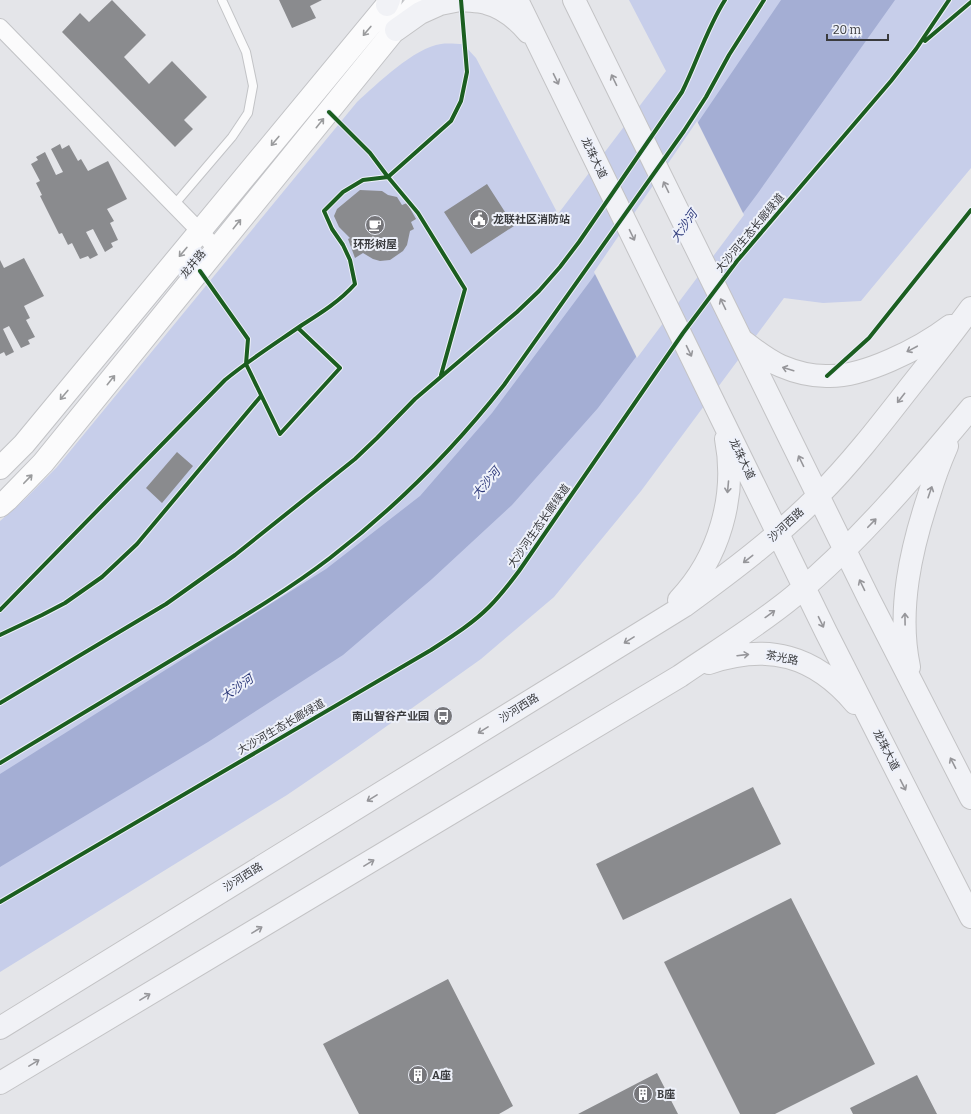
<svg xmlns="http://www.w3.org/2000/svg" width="971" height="1114" font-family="Bitter,'Noto Sans SC',serif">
	<rect width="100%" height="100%" fill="#e4e5e9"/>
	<path fill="#c7ceea" d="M629 0H971V168L861 301 823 303 784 298 641 491 554 597 481 659 356 748 287 795 0 972V521L24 500 57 467 357 102C376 85 415 47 441 44 448 43 456 44 463 44L476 58 558 214 666 71Z"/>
	<path fill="#a4aed4" d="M781 0H895L758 193 598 408 512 505 432 579 343 655 208 742 0 867V774L326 569 420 496 492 413 591 280Z"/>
	<path fill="#e4e5e9" d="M697 121 744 215 637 358 594 272Z"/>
	<path fill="#8a8b8e" d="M112 0 146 35 124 57 149 84 172 61 207 97 184 120 193 129 175 147 62 32 80 13 89 22Z
		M279 0H322L310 6 316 18 292 28Z
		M60 144 62 149 69 145 78 161 81 159 88 171 108 161 127 199 107 209 114 221 110 223 118 240 111 243 113 247 105 252 93 229 86 232 98 255 90 259 88 256 80 259 72 243 68 245 62 233 59 234 40 196 42 195 36 183 40 181 31 164 38 160 36 157 45 152 56 175 63 172 51 149Z
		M487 184 514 226 471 254 444 212Z
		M360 190 382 191 388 195 397 197 402 205 407 203 416 219 411 222 414 229 410 231 407 245 403 251 390 260 380 261 373 259 363 253 355 258 348 239 350 238 339 227 334 216 337 209Z
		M24 258 44 296 24 306 30 318 26 320 35 337 28 340 30 344 21 348 9 326 3 329 14 352 6 356 4 352 0 354V260L4 268Z
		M177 452 193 466 162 503 146 488Z
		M753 787 781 844 623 920 596 864Z
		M791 898 875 1064 775 1114H740L664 962Z
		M448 979 513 1106 499 1114H359L323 1044Z
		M657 1073 678 1114H578Z
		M917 1075 937 1114H853L850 1108Z"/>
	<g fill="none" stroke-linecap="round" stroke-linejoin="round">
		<g stroke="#c2c3c6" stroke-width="10">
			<path id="lane" d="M174 205 232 137 248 113 253 86 246 52 222 0"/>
		</g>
		<g stroke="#c2c3c6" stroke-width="18">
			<path id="street" d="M0 27 217 249"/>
		</g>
		<g stroke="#c2c3c6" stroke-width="24">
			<path id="secondary" d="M0 468 24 444 391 0
				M0 506 7 500 43 463 419 0"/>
		</g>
		<g stroke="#c3c3c5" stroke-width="24">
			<path id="primary" d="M463 0C470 1 479 1 486 3 502 7 517 19 528 32
				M517 0 826 632 971 917
				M574 0 869 599 971 798
				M387 5 389 0
				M396 30 420 13 440 4 460 0
				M743 341C755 350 767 360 781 366 795 372 811 376 826 376 863 378 921 348 950 326
				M679 600C719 558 737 496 726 439
				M709 663C768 643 814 655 855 703
				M909 667C897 610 911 549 929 495 934 478 940 462 947 446
				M0 1028 684 606C732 571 776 538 818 496 850 464 878 428 906 392 928 364 950 337 971 308
				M0 1083 680 676C718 650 759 625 794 596 861 540 916 474 971 408"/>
		</g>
		<use href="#lane" stroke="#fbfbfc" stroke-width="8"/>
		<use href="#street" stroke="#fbfbfc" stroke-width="16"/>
		<use href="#secondary" stroke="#fbfbfc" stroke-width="22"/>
		<use href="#primary" stroke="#f1f2f6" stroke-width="22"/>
		<g stroke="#eef1fa" stroke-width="6">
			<path id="cycleway" d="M925 41 971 2
				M329 112 370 153 388 177 418 213 465 289 441 375
				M200 271 248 339 246 364 280 434 340 368 298 328
				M827 376 869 338 971 210
				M0 610 225 380C249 360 276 343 302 325 321 313 340 301 355 284L350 260 343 245 332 229 324 211 343 192 363 180 388 177 451 121 461 101 467 72 461 0
				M0 635 42 615 65 603 102 577 137 544 261 396
				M0 703 166 604 235 555 355 459 377 438 415 399 517 312 539 291 560 267 579 242 682 92C697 62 707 28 725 0
				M0 763C60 727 120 691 180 655 231 624 283 594 330 558 395 508 453 450 504 385L684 131 706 97 729 55 764 0
				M0 902 431 650C451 637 472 624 489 607 500 596 510 583 519 571L683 333 737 261 891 81 916 49 949 0"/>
		</g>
		<use href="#cycleway" stroke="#1b5e20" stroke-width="4"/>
	</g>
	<defs><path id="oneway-shaft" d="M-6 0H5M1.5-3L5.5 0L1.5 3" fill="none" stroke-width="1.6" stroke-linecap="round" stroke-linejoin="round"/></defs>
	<g stroke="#9a9b9d">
		<use href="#oneway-shaft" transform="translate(367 31) rotate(130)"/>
		<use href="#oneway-shaft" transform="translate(320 123) rotate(-51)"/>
		<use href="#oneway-shaft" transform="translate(275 141) rotate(130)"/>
		<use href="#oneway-shaft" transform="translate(237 224) rotate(-51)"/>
		<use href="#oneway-shaft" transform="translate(183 252) rotate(130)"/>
		<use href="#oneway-shaft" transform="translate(111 380) rotate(-51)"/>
		<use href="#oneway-shaft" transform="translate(64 395) rotate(130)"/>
		<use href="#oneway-shaft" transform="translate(28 479) rotate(-46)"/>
	</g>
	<g stroke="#96969a">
		<use href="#oneway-shaft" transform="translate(556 79) rotate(64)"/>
		<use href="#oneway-shaft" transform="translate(614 80) rotate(-116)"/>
		<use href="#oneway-shaft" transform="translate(666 187) rotate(-116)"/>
		<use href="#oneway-shaft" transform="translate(632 235) rotate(64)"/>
		<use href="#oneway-shaft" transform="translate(723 304) rotate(-116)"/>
		<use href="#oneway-shaft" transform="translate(912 349) rotate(152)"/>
		<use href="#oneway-shaft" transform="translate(689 351) rotate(64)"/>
		<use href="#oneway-shaft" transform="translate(788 369) rotate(-163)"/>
		<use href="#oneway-shaft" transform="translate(901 398) rotate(128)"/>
		<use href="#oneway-shaft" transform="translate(801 461) rotate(-116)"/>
		<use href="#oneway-shaft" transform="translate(728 487) rotate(95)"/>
		<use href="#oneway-shaft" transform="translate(930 492) rotate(-71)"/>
		<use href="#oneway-shaft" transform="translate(872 523) rotate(-46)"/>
		<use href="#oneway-shaft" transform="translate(748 559) rotate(142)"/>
		<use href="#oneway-shaft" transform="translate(862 585) rotate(-116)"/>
		<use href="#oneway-shaft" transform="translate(770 614) rotate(-36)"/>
		<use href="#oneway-shaft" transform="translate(905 619) rotate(-91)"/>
		<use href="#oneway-shaft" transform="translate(821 622) rotate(64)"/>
		<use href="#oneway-shaft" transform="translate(629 640) rotate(148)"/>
		<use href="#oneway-shaft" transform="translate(743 655) rotate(-7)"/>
		<use href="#oneway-shaft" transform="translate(483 730) rotate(148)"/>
		<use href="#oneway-shaft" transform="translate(953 763) rotate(-117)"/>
		<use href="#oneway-shaft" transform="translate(903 785) rotate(63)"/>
		<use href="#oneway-shaft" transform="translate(372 798) rotate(148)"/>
		<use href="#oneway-shaft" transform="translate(369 863) rotate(-31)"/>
		<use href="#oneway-shaft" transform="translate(257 930) rotate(-31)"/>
		<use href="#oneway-shaft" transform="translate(145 997) rotate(-31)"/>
		<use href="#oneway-shaft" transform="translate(34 1063) rotate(-31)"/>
	</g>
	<defs>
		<g id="civic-disc" transform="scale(1)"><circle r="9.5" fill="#76767a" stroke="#eef1fa"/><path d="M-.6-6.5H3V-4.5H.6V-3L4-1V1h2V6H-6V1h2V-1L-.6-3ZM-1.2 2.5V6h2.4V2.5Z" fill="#fff"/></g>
		<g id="cafe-disc" transform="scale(1)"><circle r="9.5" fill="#76767a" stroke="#eef1fa"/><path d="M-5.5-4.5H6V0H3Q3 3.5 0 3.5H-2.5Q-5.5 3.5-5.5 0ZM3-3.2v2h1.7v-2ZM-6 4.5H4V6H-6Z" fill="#fff"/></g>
		<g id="bus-disc" transform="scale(1)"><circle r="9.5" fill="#76767a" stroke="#eef1fa"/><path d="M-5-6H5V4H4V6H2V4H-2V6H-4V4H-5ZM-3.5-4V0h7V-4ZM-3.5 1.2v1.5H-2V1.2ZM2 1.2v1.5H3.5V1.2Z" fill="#fff"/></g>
		<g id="building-disc" transform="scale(1)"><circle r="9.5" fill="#76767a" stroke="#eef1fa"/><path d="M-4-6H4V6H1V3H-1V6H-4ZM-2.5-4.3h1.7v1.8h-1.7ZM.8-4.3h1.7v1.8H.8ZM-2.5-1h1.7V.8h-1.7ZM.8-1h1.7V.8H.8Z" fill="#fff"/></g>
	</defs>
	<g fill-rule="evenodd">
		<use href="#civic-disc" x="479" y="219"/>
		<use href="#cafe-disc" x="375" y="225"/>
		<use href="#bus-disc" x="443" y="716"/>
		<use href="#building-disc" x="418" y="1075"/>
		<use href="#building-disc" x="643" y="1094"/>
	</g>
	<g text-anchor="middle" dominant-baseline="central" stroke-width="4" stroke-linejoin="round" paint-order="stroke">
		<g font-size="11" fill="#3a3b3e" stroke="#eef1fa">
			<text transform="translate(594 158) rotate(64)">龙珠大道</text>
			<text transform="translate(750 233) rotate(-50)">大沙河生态长廊绿道</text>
			<text transform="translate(193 264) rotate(-51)">龙井路</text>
			<text transform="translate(742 459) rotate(64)">龙珠大道</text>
			<text transform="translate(786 525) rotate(-43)">沙河西路</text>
			<text transform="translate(539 526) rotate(-55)">大沙河生态长廊绿道</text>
			<text transform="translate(782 658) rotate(11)">茶光路</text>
			<text transform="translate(519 708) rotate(-32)">沙河西路</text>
			<text transform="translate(281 727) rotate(-30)">大沙河生态长廊绿道</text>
			<text transform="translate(886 750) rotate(63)">龙珠大道</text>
			<text transform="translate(243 877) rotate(-32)">沙河西路</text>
		</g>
		<g font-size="11" font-weight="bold" fill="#3a3b3e" stroke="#eef1fa" text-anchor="start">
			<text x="493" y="219">龙联社区消防站</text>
			<text x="375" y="244" text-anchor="middle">环形树屋</text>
			<text x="429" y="716" text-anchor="end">南山智谷产业园</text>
			<text x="432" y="1075">A座</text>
			<text x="657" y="1094">B座</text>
		</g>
		<g font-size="12" font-style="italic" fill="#2d397a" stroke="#eef1fa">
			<text transform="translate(684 226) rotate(-55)">大沙河</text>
			<text transform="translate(486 483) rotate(-50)">大沙河</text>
			<text transform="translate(237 688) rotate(-35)">大沙河</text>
		</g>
	</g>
	<path d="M827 34v6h61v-6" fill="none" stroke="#3a3b3e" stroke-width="2"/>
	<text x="833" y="34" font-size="12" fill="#3a3b3e" stroke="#eef1fa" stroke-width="3" paint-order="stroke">20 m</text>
</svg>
